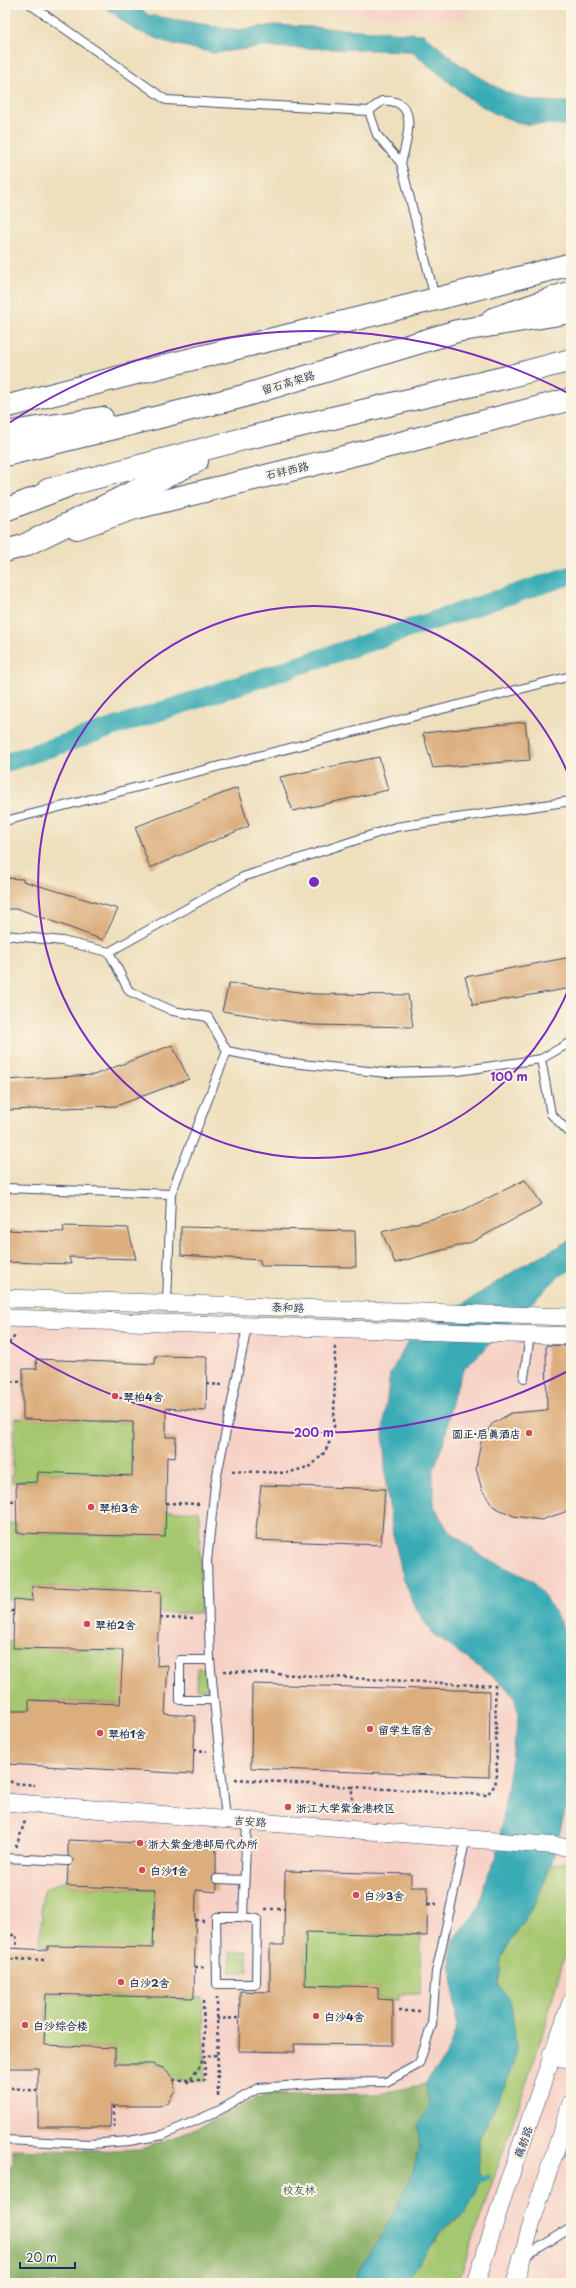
<svg xmlns="http://www.w3.org/2000/svg" width="576" height="2288" font-family="'Playpen Sans','LXGW WenKai TC',sans-serif">
	<rect width="100%" height="100%" fill="#fcf5e5"/>
	<filter id="ink" filterUnits="userSpaceOnUse"><feTurbulence type="fractalNoise" baseFrequency=".025" numOctaves="2"/><feDisplacementMap in="SourceGraphic" scale="8" xChannelSelector="R" yChannelSelector="G"/><feConvolveMatrix kernelMatrix="1 2 1 2 8 2 1 2 1" color-interpolation-filters="sRGB"/></filter>
	<filter id="wash" filterUnits="userSpaceOnUse"><feTurbulence type="fractalNoise" baseFrequency=".012" numOctaves="4" result="noise"/><feDisplacementMap in="SourceGraphic" scale="16" xChannelSelector="R" yChannelSelector="G"/><feGaussianBlur stdDeviation="0.9" result="paint"/><feColorMatrix in="noise" values="0 0 0 0 0 0 0 0 0 0 0 0 0 0 0 0 0 1.4 0 .05"/><feComposite in="paint" operator="in"/></filter>
	<g filter="url(#wash)">
		<rect width="100%" height="100%" fill="#eedfbd"/>
		<path fill="#f6d1c6" d="M236 5H471L468 20 254 9Z
			M5 1311 571 1331V2283H5Z"/>
		<path fill="#a5c770" stroke="#607b67" d="M15 1418 142 1423 140 1476 38 1472 37 1482H12Z
			M165 1511H199L201 1613H160V1592L32 1586 33 1601 7 1599V1524L17 1523V1533L164 1537Z
			M5 1641H14V1648L133 1651 129 1704 30 1700 29 1711H5Z
			M197 1668H209L210 1689H197Z
			M567 1862 571 1869V1933L539 2046 458 2283H404C423 2257 438 2229 466 2212L479 2155V2140L493 2109 511 2004 499 1984 501 1960 517 1930 536 1902 551 1866Z
			M67 1879V1886L168 1890 154 1907V1930L166 1949 48 1946 40 1944 43 1891Z
			M306 1932 421 1936 420 1994H399V2000L378 1999V1987L305 1985Z
			M247 1951V1972H231L230 1952Z
			M46 1994 203 1998 205 2080H173C168 2058 131 2064 115 2064V2048L44 2045Z"/>
		<path fill="#84ac62" stroke="#506e60" d="M425 2084 431 2104 418 2126 420 2147 412 2175 384 2231 358 2272 355 2283H5V2166H13V2149L86 2151 141 2149 196 2129 264 2095 377 2094Z"/>
		<path fill="#39abb5" stroke="#2a6d8a" d="M102 5H137L148 15 239 30 275 25 423 34 458 63 482 79 507 93 536 101 571 102V125L522 124 494 113 471 100 411 51 261 47 214 53 169 43 135 30Z
			M571 1240V1270L558 1277 463 1370 452 1399 445 1438 433 1471V1504L447 1529 480 1555 533 1581 548 1601 571 1641V1788L551 1866 536 1902 517 1930 501 1960 499 1984 511 2004 517 2051 507 2081 479 2140 480 2179 477 2192 466 2212 452 2221 440 2232 404 2283H355L358 2272 384 2231 412 2175 420 2147 418 2126 430 2104 425 2084 446 2056 457 2026 450 1957 454 1940 479 1908 486 1878 496 1859 519 1715 514 1696 501 1683 432 1633 418 1612 404 1581 393 1534 386 1485 383 1431 390 1374 410 1338 522 1266Z"/>
		<g fill="none" stroke-linecap="round" stroke-linejoin="round">
			<path stroke="#39abb5" stroke-width="5.5" d="M561 2157 571 2153
				M474 2180 487 2177"/>
			<path stroke="#39abb5" stroke-width="19" d="M5 763 571 575"/>
		</g>
		<g id="blocks">
			<path fill="#dcad7d" d="M525 722 530 760 433 768 423 733Z
				M379 757 388 790 293 811 280 777Z
				M237 788 249 826 150 868 135 827Z
				M5 878 23 879V881L118 909 103 940 19 909H5Z
				M571 957V988L473 1005 465 977Z
				M229 983 314 994 408 995 413 1027 312 1025 222 1011Z
				M172 1045 189 1079 116 1106 10 1110 5 1094V1080L94 1075Z
				M525 1180 542 1204 472 1242 395 1263 382 1232 459 1212Z
				M63 1226 128 1228 136 1259 69 1257 71 1264 5 1262V1230L64 1232Z
				M181 1227 355 1231 356 1267 261 1266 260 1260 181 1255Z
				M546 1345 571 1346V1510L541 1520 514 1516 494 1507 482 1490 476 1468 481 1442 492 1424 511 1413 547 1410Z
				M155 1356 207 1357 206 1411 166 1408V1437H176L175 1458 167 1457 165 1537 17 1533 16 1483 37 1482 38 1472 132 1476 133 1422 23 1419V1369H37L36 1359 155 1364Z
				M261 1485 385 1489 381 1545 255 1540Z
				M32 1586 161 1592 160 1631 158 1632 157 1666 168 1665 165 1714 195 1716 193 1774 5 1764V1711H29V1700L120 1704 123 1650 13 1648 14 1599 33 1601Z
				M252 1684 490 1691 489 1777 251 1768Z
				M68 1840 216 1846V1874L212 1879 217 1884V1892L196 1890 194 1998 46 1994 44 2045 115 2048V2064H152L163 2068 172 2077 175 2090 168 2103 159 2106H111L110 2127H38V2068H5L7 1948 48 1950V1946L153 1948 155 1889 67 1886 68 1866 72 1864 73 1861 68 1855Z
				M285 1871 411 1874V1887H428L427 1936 306 1932 305 1985 378 1987V1999L393 2000V2045L294 2044 295 2052 239 2051 240 1991 270 1992V1945H284Z"/>
		</g>
	</g>
	<g filter="url(#ink)">
		<use href="#blocks" fill-opacity="0" stroke="#3b496c" stroke-width="1"/>
		<g fill="none" stroke-linecap="round" stroke-linejoin="round">
			<g stroke="#3b496c" stroke-width="10">
				<path id="service" d="M31 5 166 100 369 111
					M382 101C421 98 407 141 401 163L377 135 369 111Z
					M401 163 435 298
					M5 821 571 676
					M5 935 62 941 109 952 243 877 396 827 571 801
					M109 952 129 991 173 1011 208 1017 227 1051
					M541 1059 551 1114 571 1134
					M5 1188 171 1194
					M167 1302 171 1194 227 1051 282 1062 387 1073 458 1071 541 1059 571 1042
					M524 1378 530 1334
					M210 1660H180V1700H214
					M226 1819 210 1660 207 1561 215 1485 247 1327
					M5 1858 68 1861
					M217 1879 244 1880
					M243 1917 257 1919 256 1984H217L216 1917H243L247 1821
					M5 2140 90 2144 129 2141 163 2135 218 2111 259 2088 324 2083 386 2082 419 2064 432 2024 436 1972 466 1838
					M524 2257 571 2228"/>
			</g>
			<g stroke="#3b496c" stroke-width="18">
				<path id="minor" d="M5 1298 571 1317
					M5 1318 571 1336
					M5 1802 571 1847
					M476 2283 504 2194 571 2002
					M515 2283 534 2215 571 2103"/>
			</g>
			<g stroke="#3b496c" stroke-width="22">
				<path id="tertiary" d="M553 2055 571 2057"/>
			</g>
			<g stroke="#3b496c" stroke-width="24">
				<path id="primary" d="M493 319 571 292
					M5 407C193 356 383 315 571 264
					M77 528 135 508 393 445 571 399"/>
			</g>
			<g stroke="#3b496c" stroke-width="24">
				<path id="trunk" d="M5 433 102 418
					M5 455 240 397 457 331 571 312
					M48 490 243 439 507 377 571 360
					M5 551 23 546 197 461"/>
			</g>
			<g stroke="#3b496c" stroke-width="24">
				<path id="motorway" d="M5 510 67 486"/>
			</g>
			<path stroke="#3b496c" stroke-width="2.5" stroke-dasharray="3 3" stroke-linecap="butt" d="M5 1348 15 1336
				M5 1381 23 1382
				M207 1384 222 1385
				M232 1471 287 1473 311 1466 325 1452 334 1432 335 1345
				M5 1501H16
				M166 1503 201 1504
				M5 1611H14
				M160 1618 196 1619
				M224 1671 495 1686 497 1775 495 1785 487 1795 352 1787V1813
				M194 1750 207 1751
				M5 1778 13 1783 35 1785
				M235 1779 352 1787
				M16 1847 25 1821
				M428 1904H439
				M265 1909H284
				M196 1920 204 1921
				M5 1935H16L17 1948
				M5 1959 47 1960
				M195 1967H204
				M217 1997 218 2096
				M399 2011H420
				M217 2019 239 2018
				M173 2080H205L203 1998
				M187 2083 199 2068 204 2056 217 2055
				M5 2087 37 2091
				M114 2106V2129"/>
			<use href="#service" stroke="#fff" stroke-width="8"/>
			<use href="#minor" stroke="#fff" stroke-width="17"/>
			<use href="#tertiary" stroke="#fff" stroke-width="21"/>
			<use href="#primary" stroke="#fff" stroke-width="22"/>
			<use href="#trunk" stroke="#fff" stroke-width="22"/>
			<use href="#motorway" stroke="#fff" stroke-width="22"/>
		</g>
	</g>
	<g fill="none" stroke="#7b2cbf" stroke-width="2">
		<path d="M571 983A276 276 0 1 1 571 781"/>
		<path d="M568 1371A551 551 0 0 1 6 1339M6 425A551 551 0 0 1 568 393"/>
	</g>
	<g fill="#d1495b" stroke="#fcf5e5" stroke-width="1.5">
		<circle cx="115" cy="1396" r="4"/>
		<circle cx="529" cy="1433" r="4"/>
		<circle cx="91" cy="1507" r="4"/>
		<circle cx="87" cy="1624" r="4"/>
		<circle cx="370" cy="1729" r="4"/>
		<circle cx="100" cy="1733" r="4"/>
		<circle cx="288" cy="1807" r="4"/>
		<circle cx="140" cy="1843" r="4"/>
		<circle cx="142" cy="1870" r="4"/>
		<circle cx="356" cy="1895" r="4"/>
		<circle cx="121" cy="1982" r="4"/>
		<circle cx="316" cy="2016" r="4"/>
		<circle cx="25" cy="2025" r="4"/>
	</g>
	<g text-anchor="middle" dominant-baseline="central" stroke-width="4" stroke-linejoin="round" paint-order="stroke">
		<g font-size="11" fill="#1b2f5e" stroke="#fcf5e5">
			<text transform="translate(288 382) rotate(-17)">留石高架路</text>
			<text transform="translate(287 470) rotate(-13)">石祥西路</text>
			<text transform="translate(288 1307) rotate(2)">泰和路</text>
			<text transform="translate(250 1821) rotate(4)">吉安路</text>
			<text transform="translate(523 2142) rotate(-70)">藕舫路</text>
		</g>
		<g font-size="11" font-weight="bold" fill="#1b2f5e" stroke="#fcf5e5" text-anchor="start">
			<text x="123" y="1396">翠柏4舍</text>
			<text x="521" y="1433" text-anchor="end">圆正·启真酒店</text>
			<text x="99" y="1507">翠柏3舍</text>
			<text x="95" y="1624">翠柏2舍</text>
			<text x="378" y="1729">留学生宿舍</text>
			<text x="108" y="1733">翠柏1舍</text>
			<text x="296" y="1807">浙江大学紫金港校区</text>
			<text x="148" y="1843">浙大紫金港邮局代办所</text>
			<text x="150" y="1870">白沙1舍</text>
			<text x="364" y="1895">白沙3舍</text>
			<text x="129" y="1982">白沙2舍</text>
			<text x="324" y="2016">白沙4舍</text>
			<text x="33" y="2025">白沙综合楼</text>
		</g>
		<g font-size="11" fill="#3e5562" stroke="#fcf5e5">
			<text x="299" y="2189">校友林</text>
		</g>
	</g>
	<circle cx="314" cy="882" r="6" fill="#7b2cbf" stroke="#fcf5e5" stroke-width="2"/>
	<g font-size="12" text-anchor="middle" font-weight="bold" fill="#7b2cbf" stroke="#fcf5e5" stroke-width="4" stroke-linejoin="round" paint-order="stroke">
		<text x="509" y="1081">100 m</text>
		<text x="314" y="1437">200 m</text>
	</g>
	<rect width="576" height="2288" fill="none" stroke="#fcf5e5" stroke-width="20"/>
	<path d="M20 2262v6h55v-6" fill="none" stroke="#1b2f5e" stroke-width="2"/>
	<text x="26" y="2262" font-size="12" fill="#1b2f5e" stroke="#fcf5e5" stroke-width="3" paint-order="stroke">20 m</text>
</svg>
